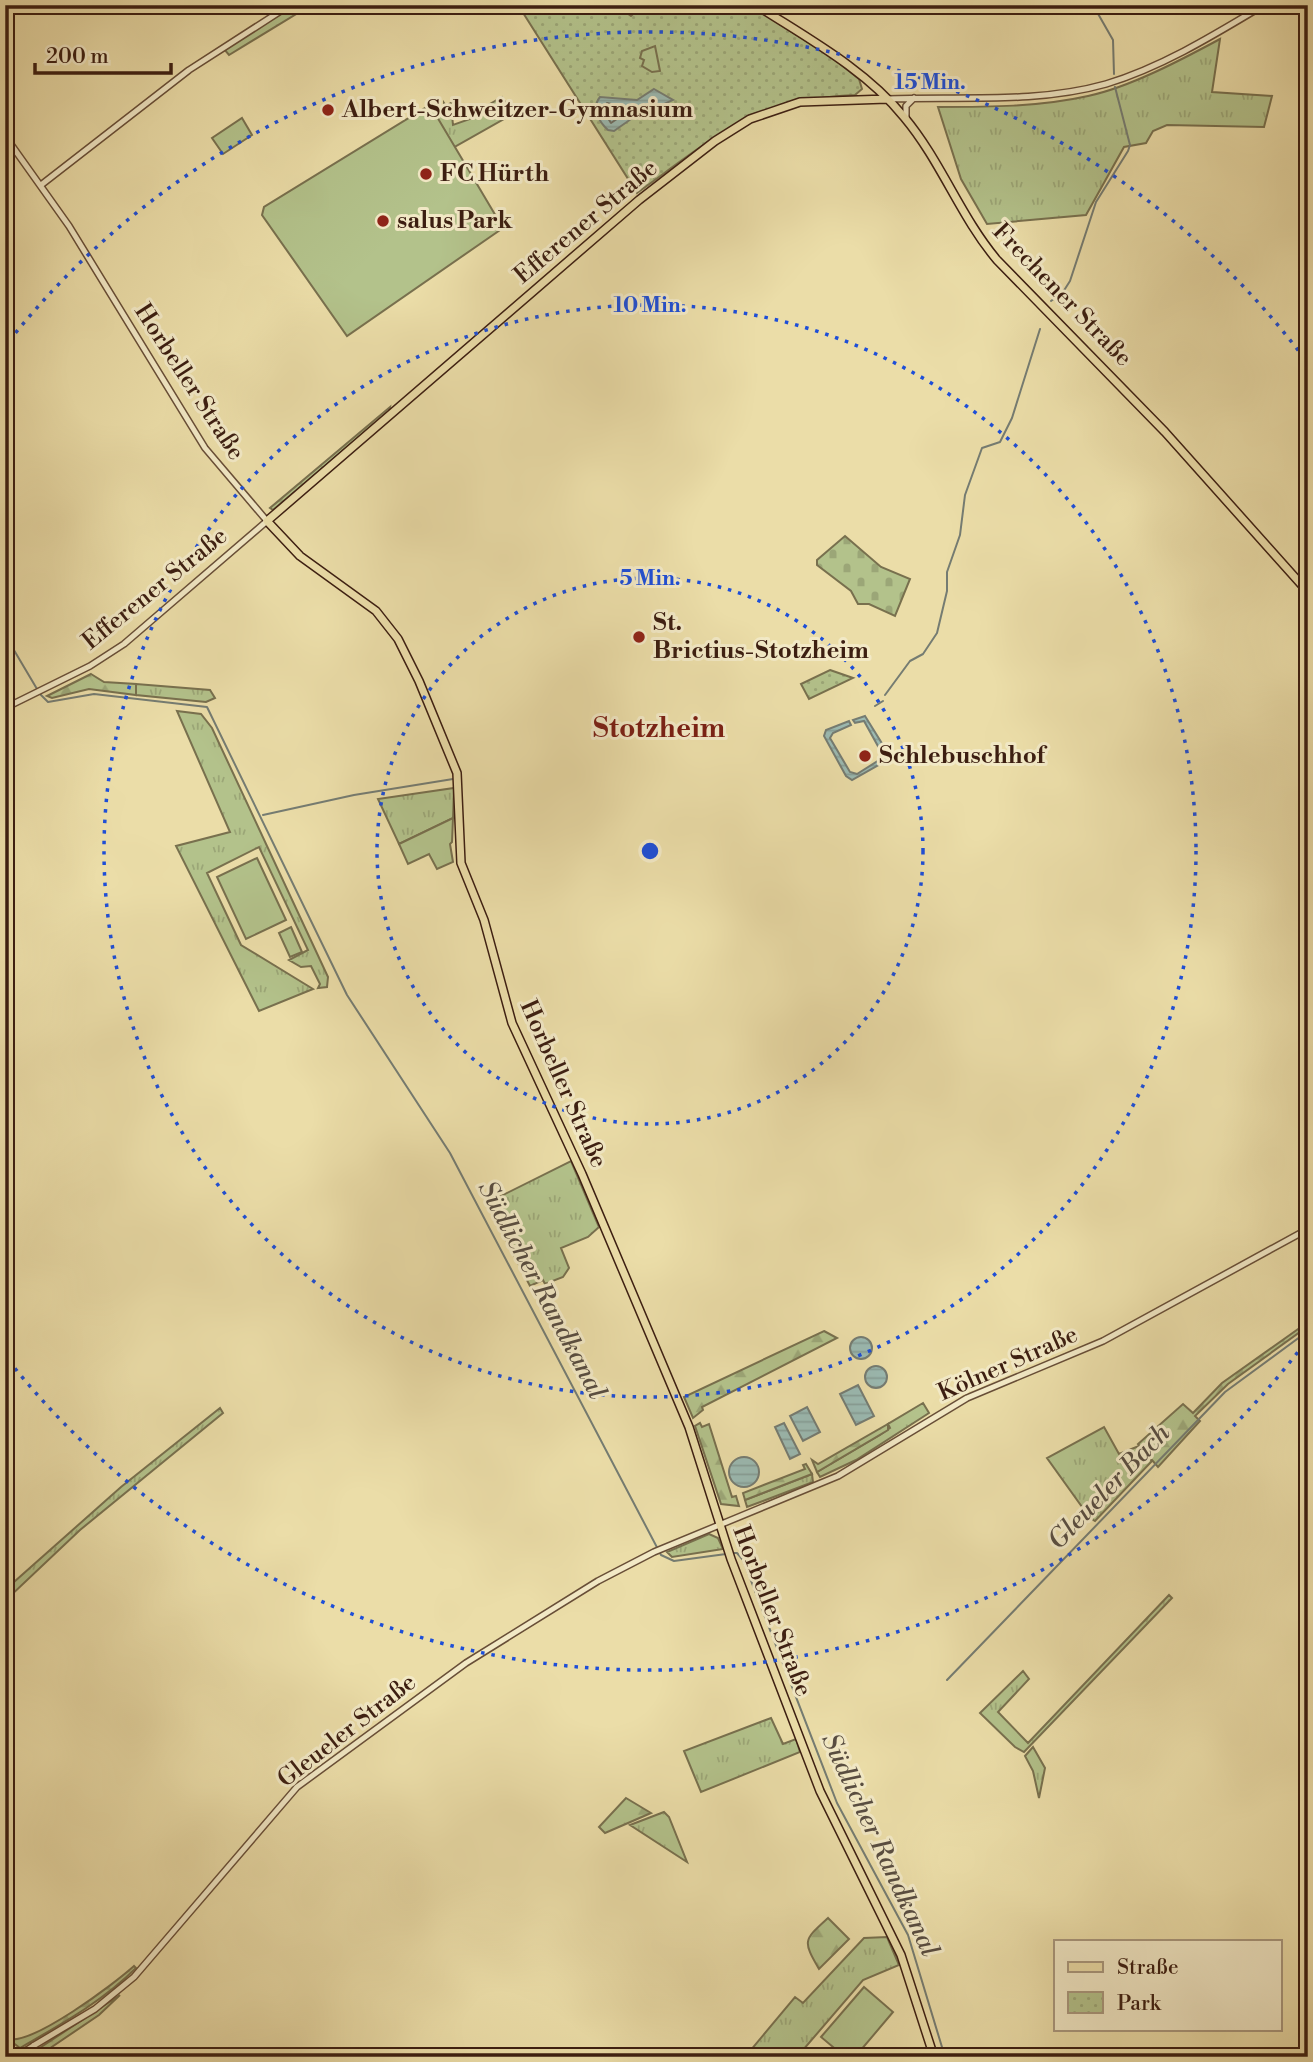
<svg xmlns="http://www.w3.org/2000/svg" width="1313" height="2062" font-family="'Libre Bodoni',serif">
	<defs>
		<pattern id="grass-tufts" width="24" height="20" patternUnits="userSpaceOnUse" patternTransform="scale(1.75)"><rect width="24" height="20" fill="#b3c28b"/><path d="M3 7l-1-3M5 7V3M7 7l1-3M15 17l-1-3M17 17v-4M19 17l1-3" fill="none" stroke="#9ba677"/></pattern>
		<pattern id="forest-firs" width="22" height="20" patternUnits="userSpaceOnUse" patternTransform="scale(1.75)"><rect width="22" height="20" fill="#b3c28b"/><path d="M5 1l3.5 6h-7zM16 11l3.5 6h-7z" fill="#9ba677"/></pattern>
		<pattern id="cemetery-stones" width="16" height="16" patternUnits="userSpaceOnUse" patternTransform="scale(1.75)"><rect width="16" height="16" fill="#b3c28b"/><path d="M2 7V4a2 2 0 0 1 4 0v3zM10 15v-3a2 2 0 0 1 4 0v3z" fill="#9ba677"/></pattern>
		<pattern id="park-dots" width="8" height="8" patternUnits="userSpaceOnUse" patternTransform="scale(1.75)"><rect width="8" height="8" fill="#b3c28b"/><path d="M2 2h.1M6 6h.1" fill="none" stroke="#9ba677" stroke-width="1.8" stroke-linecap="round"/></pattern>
		<pattern id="water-rules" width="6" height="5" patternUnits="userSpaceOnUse" patternTransform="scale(1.75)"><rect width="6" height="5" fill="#9bbab2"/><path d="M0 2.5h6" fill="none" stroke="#869f98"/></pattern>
	</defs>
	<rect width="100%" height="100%" fill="#ebdda8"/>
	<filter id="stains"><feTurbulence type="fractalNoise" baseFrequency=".00286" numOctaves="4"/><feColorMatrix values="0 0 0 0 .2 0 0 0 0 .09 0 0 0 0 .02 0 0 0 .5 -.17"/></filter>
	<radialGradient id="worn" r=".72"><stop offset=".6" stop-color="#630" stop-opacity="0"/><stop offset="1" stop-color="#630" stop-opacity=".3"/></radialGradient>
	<path fill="url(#grass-tufts)" stroke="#78704e" stroke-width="2" d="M295 5H311L229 55 224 49Z
		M1220 39 1212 92 1272 96 1264 127 1167 125 1153 131 1146 143 1124 147 1086 215 987 224 961 179 938 107C988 107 1039 107 1088 96 1130 87 1181 60 1220 39Z
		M502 97 513 114 449 150 432 113 444 108V103L446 106 454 101 459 111 452 115 453 125 470 119 469 116Z
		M136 684 210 690 215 698 206 702 136 695Z
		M177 711 201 714 212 728 328 977 327 987 318 988 320 984 311 966 301 967 289 960 308 950 259 847 207 873 241 945 313 989 259 1011 176 846 230 832Z
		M454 788 453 818 399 844 378 799Z
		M571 1161 599 1227 588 1237 561 1248 569 1268 563 1277 545 1284 543 1280 530 1286 487 1203Z
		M923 1403 929 1413 856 1460 820 1477 817 1472 880 1435 890 1428 888 1424Z
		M220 1408 223 1413 80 1530 5 1601V1590L121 1487Z
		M1104 1427 1119 1454 1139 1446 1152 1461 1095 1521 1090 1518 1047 1458Z
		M812 1474 813 1482 747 1507 745 1500Z
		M709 1534 718 1538 723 1549 672 1557 667 1552Z
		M1169 1595 1172 1598 1024 1752 1015 1747 980 1713 1023 1671 1029 1679 998 1712 1028 1743Z
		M771 1718 783 1744 796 1739 800 1752 701 1792 684 1751Z
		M1033 1747 1045 1768 1039 1798 1033 1771 1025 1756Z
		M664 1812 669 1817 687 1862 630 1825Z
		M887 1937 899 1965 863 1980 797 2057H745L795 1997 803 2003 864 1938Z"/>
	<path fill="url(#forest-firs)" stroke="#78704e" stroke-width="2" d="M390 407 389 412 273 510 270 508Z
		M91 674 104 682 136 684V695L89 689 52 698 47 696Z
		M1308 1322 1304 1329 1228 1384 1195 1416 1200 1421 1158 1467 1138 1444 1183 1404 1193 1413 1222 1383Z
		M824 1331 837 1338 702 1407 703 1410 693 1418 684 1397Z
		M700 1423 702 1427 709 1424 732 1497 736 1496 739 1506 721 1504 695 1426Z
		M888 1424V1430L817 1472 812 1460 818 1464Z
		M806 1464 812 1474 745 1500 743 1493 805 1469 803 1465Z
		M626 1798 651 1813 605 1833 599 1827Z
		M828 1918 849 1939 819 1969C802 1940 804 1940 828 1918Z
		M134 1966 136 1968C102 2002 61 2024 20 2048L8 2039C33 2045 114 1984 134 1966Z
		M120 1995 99 2015 37 2057 29 2055Z"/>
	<path fill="url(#cemetery-stones)" stroke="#78704e" stroke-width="2" d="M845 536 881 567 910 579 895 616 869 604H858L851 591 817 565V560Z"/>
	<path fill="url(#park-dots)" stroke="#78704e" stroke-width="2" d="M524 5H616L631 16 643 5H750L834 59 859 79 862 89 855 95C754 99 715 137 637 193L520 8Z
		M830 670 853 678 809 699 801 684Z"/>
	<path fill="#b3c28b" stroke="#78704e" stroke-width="2" d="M655 46 660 71 652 72 642 66 644 60 640 58 642 51Z
		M430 105 503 228 347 336 262 215 264 207Z
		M242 118 252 135 223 154 212 138Z
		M453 818 452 842 450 844 453 862 437 869 429 854 408 864 399 844Z
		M257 858 286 920 246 939 217 877Z
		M291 927 302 952 290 957 279 933Z
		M864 1987 893 2012 855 2057H845L821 2037Z"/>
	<path fill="url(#water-rules)" stroke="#757c72" stroke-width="2" d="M654 89 673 100 631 119 614 131 608 130C599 122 591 108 600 97L637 100Z
		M865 716 891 758 852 780 846 776 824 736 826 730 849 721 851 725 833 733 830 738 850 772 857 774 884 757 864 721 855 723 853 720Z
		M850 1348a11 11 0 1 1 22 0a11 11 0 1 1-22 0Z
		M865 1377a11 11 0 1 1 22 0a11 11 0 1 1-22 0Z
		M858 1385 874 1416 856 1425 840 1394Z
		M807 1407 820 1432 803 1441 790 1416Z
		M784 1423 800 1454 790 1459 775 1427Z
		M729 1472a15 15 0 1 1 30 0a15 15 0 1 1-30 0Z"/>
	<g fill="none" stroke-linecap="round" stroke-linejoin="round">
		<path stroke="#6c6c62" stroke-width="2" d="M607 103 626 107 627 112 611 123 603 110Z"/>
		<path stroke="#757c72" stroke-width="2" d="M1093 5 1113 40 1114 74
			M1051 301 1063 292 1070 281 1096 202 1128 151 1130 145 1115 87
			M5 635 37 689
			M39 693 48 702 94 694 207 707 347 995 450 1153 661 1555 674 1561 726 1554
			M885 695 910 661 923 654 937 633 947 591V572L960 535 965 495 982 448 1000 442 1012 418 1040 329
			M875 706 883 701
			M263 815 354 795 453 779
			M732 1553H737L743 1560 837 1803 908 1935 945 2057
			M947 1680 1225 1392 1308 1331"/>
		<g stroke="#684e37" stroke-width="8">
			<path id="minor" d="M1306 5 1308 7
				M887 99C960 96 1035 104 1106 84 1162 67 1214 35 1264 5
				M906 119V106L914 98
				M5 136 69 226 205 448 267 521 124 644 90 666 5 708
				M41 185 189 70 290 5
				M33 2046 95 2009 134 1977 297 1787 466 1663 598 1581 654 1552 838 1476 967 1398 1103 1341 1308 1229"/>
		</g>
		<g stroke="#3c1e11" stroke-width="10">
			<path id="major" d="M756 5C807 38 865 69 904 117 941 161 960 216 997 260L1165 432 1308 592
				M887 99 800 102 750 119 715 141 639 200 267 521 300 556 376 611 398 639 419 681 457 773 461 863 484 920 512 1023 582 1174 689 1427 731 1559 820 1791 901 1955 934 2057"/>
		</g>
		<g stroke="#3c1e11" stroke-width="10">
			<path id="highway" d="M5 2049 16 2057"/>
		</g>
		<use href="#minor" stroke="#f2e9c6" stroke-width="5"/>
		<use href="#major" stroke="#ebdda8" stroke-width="7"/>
		<use href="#highway" stroke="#ebdda8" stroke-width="8"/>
		<g stroke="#684e37" stroke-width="8" stroke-linecap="butt">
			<path id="minor-bridge" d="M16 2057 33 2046"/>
		</g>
		<use href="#minor-bridge" stroke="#f2e9c6" stroke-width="5"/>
	</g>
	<g fill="none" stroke="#1d4ed8" stroke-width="3.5" stroke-dasharray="3.5 7">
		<circle cx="650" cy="851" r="273"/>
		<circle cx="650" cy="851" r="546"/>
		<path d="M1304 1344A819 819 0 0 1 9 1361M9 341A819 819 0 0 1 1304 358"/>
	</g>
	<g fill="#8f2418" stroke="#f2e9c6" stroke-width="2.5">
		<circle cx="328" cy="110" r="7"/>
		<circle cx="426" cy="174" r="7"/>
		<circle cx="383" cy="221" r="7"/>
		<circle cx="639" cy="637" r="7"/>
		<circle cx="865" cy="756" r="7"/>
	</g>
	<g text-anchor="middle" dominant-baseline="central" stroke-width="6" stroke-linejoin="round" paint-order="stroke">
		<g font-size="24" font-weight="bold" fill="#3c1e11" stroke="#f2e9c6" text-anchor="start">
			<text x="342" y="110">Albert-Schweitzer-Gymnasium</text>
			<text x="440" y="174">FC Hürth</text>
			<text x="397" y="221">salus Park</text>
			<text x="653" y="623">St.<tspan x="653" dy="28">Brictius-Stotzheim</tspan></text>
			<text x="879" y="756">Schlebuschhof</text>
		</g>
		<g font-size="24" fill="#3c1e11" stroke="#f2e9c6">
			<text transform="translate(586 222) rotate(-40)">Efferener Straße</text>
			<text transform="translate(1062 295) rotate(46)">Frechener Straße</text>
			<text transform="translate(189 382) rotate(57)">Horbeller Straße</text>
			<text transform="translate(155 589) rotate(-39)">Efferener Straße</text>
			<text transform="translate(563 1084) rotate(66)">Horbeller Straße</text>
			<text transform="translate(1008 1364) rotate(-24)">Kölner Straße</text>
			<text transform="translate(772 1611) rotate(69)">Horbeller Straße</text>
			<text transform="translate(347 1731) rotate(-38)">Gleueler Straße</text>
		</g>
		<g font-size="26" font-style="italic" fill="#584d41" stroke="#f2e9c6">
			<text transform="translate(542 1290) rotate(62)">Südlicher Randkanal</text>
			<text transform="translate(1109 1487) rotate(-46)">Gleueler Bach</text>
			<text transform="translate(880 1845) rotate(65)">Südlicher Randkanal</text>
		</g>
		<g font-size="28" font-weight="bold" fill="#7a1f14" stroke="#f2e9c6">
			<text x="659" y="728">Stotzheim</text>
		</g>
	</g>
	<circle cx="650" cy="851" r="10" fill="#1d4ed8" stroke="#f2e9c6" stroke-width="3.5"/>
	<g font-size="21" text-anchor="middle" font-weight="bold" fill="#1d4ed8" stroke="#f2e9c6" stroke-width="6" stroke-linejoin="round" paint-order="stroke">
		<text x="930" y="89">15 Min.</text>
		<text x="650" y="312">10 Min.</text>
		<text x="650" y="585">5 Min.</text>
	</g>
	<rect width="1313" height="2062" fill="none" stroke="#ebdda8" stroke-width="28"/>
	<rect x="7" y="7" width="1299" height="2048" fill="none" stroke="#3c1e11" stroke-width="3.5"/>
	<rect x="14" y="14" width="1285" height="2034" fill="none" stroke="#3c1e11" stroke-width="2"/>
	<rect x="1054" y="1940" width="228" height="91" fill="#f2e9c6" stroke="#a9987e" stroke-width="2"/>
	<rect x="1068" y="1962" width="35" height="10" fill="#ebdda8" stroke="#a9987e" stroke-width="2"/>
	<text x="1117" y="1974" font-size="21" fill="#3c1e11">Straße</text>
	<rect x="1068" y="1992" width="35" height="21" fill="url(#park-dots)" stroke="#a9987e" stroke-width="2"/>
	<text x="1117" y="2010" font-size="21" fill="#3c1e11">Park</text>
	<path d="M35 63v10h136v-10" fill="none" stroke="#3c1e11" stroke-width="3.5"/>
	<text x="46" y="63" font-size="21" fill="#3c1e11" stroke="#f2e9c6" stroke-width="5" paint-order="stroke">200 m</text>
	<rect width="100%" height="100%" filter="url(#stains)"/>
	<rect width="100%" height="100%" fill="url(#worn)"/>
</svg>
